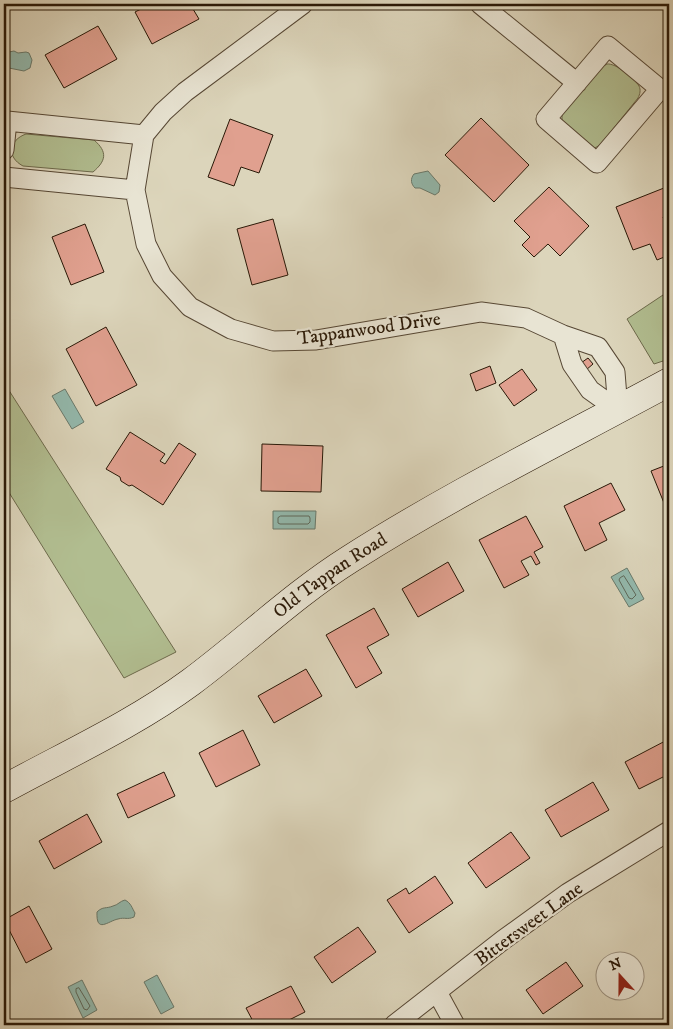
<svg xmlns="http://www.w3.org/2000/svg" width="673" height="1029" font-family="'IM FELL DW Pica',serif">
	<rect width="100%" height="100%" fill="#dcd5bb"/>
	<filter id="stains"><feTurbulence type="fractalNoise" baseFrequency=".004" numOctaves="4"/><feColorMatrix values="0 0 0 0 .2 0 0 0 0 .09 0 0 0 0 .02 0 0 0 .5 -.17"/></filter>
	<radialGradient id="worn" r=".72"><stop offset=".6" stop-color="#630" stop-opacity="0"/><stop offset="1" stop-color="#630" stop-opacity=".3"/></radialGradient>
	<path fill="#b1bd90" stroke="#6d6a4c" d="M607 64C616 63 634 78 639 86 641 90 640 94 638 98L600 145 593 149 562 122V115L602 67Z
		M26 134 94 140C108 152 106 161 93 172L23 166C6 157 9 140 26 134Z
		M669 291V359L654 364 627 319Z
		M4 383 10 392 176 652 124 678 5 486H4Z"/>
	<path fill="#93b9ad" stroke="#69796b" d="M14 51 18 53 26 52 29 53 32 60 30 68 24 71 4 67V53Z
		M428 171 440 185 439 192 435 195 420 188H415C411 184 410 179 414 174Z
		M65 389 84 422 72 429 52 396Z
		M273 511H316L315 529H273Z
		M627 568 644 599 629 607 611 577Z
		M125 900C131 903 132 908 135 913L134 917C127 920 125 917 118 919 108 921 96 934 97 912 103 906 106 909 113 906 118 905 120 901 125 900Z
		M157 975 174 1007 161 1014 144 982Z
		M82 980 97 1010 83 1018 68 987Z"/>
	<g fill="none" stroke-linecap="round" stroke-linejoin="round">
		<path stroke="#5e685a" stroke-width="1" d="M281 516H309L310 518V522L308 524H280L278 523V518Z
			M624 576 636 595 632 599 629 598 619 580 620 578Z
			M79 988 90 1006 87 1010 84 1009 76 992V989Z"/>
	</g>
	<path fill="#e0a08f" stroke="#291807" d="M151 4H190L199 19 152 44 135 12Z
		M98 26 117 59 64 88 45 55Z
		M481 118 529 165 494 202 445 155Z
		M230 119 273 135 259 173 241 167 234 186 208 177Z
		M669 186V214L663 217 669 233V255L657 260 650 244 633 250 616 207Z
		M549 187 589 226 560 256 548 244 534 257 522 245 530 237 514 221Z
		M273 219 288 275 252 285 237 229Z
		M85 224 104 272 71 285 52 237Z
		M106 327 137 385 96 406 66 349Z
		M588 358 593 364 586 370 581 363Z
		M490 366 496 383 476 391 470 374Z
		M522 369 537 390 514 406 499 385Z
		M130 432 165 454 160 461 165 464 179 443 196 454 163 505 132 485 129 486 121 481 120 477 106 469Z
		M262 444 323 446 321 492 261 491Z
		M669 464V500L664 503 651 471Z
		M611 483 625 510 599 523 607 540 585 551 564 506Z
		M526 516 543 547 534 552 540 563 536 565 531 556 521 561 529 575 504 588 479 540Z
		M448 562 464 591 418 617 402 589Z
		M374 608 389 635 367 647 382 673 356 688 326 635Z
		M306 669 322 696 274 723 258 696Z
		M243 730 260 765 216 787 199 753Z
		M669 739V774L639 789 625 762Z
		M164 772 175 796 128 818 117 794Z
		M593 782 609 810 561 837 545 810Z
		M87 814 102 842 54 869 39 841Z
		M511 832 530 858 486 888 468 863Z
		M435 876 453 903 409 933 387 900 406 888 409 894Z
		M29 906 52 949 26 963 4 920Z
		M358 927 376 952 332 983 314 957Z
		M566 962 583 986 543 1014 526 990Z
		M291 986 305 1012 279 1025H255L246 1008Z"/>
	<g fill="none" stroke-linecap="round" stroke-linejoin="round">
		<g stroke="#564734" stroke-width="21">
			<path id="street" d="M303 4 185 92 163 112 144 135 135 190 146 244 162 276 190 307 231 329 273 341 316 340 481 312 526 318 563 335 598 347 615 372 618 410
				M480 4 577 83
				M608 46 660 89 597 163 546 119Z
				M4 150 7 121 144 135
				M4 177 135 190
				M563 335 572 364 590 390 618 410
				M437 992 455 1025
				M394 1025 503 940 568 893 669 831"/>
		</g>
		<g stroke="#291807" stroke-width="29">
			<g id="secondary">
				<path id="s1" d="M4 789C66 755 134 724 191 682 245 642 293 595 350 559 452 494 562 440 669 382"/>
			</g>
		</g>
		<use href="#street" stroke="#e8e4d3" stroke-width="19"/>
		<use href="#secondary" stroke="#e8e4d3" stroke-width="28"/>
	</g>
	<g text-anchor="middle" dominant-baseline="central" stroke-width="4.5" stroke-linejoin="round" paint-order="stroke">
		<g font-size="19" fill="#291807" stroke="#e8e4d3">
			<text transform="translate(369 329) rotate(-8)">Tappanwood Drive</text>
			<text stroke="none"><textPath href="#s1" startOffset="391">Old Tappan Road</textPath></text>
			<text transform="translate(529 924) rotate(-36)">Bittersweet Lane</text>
		</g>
	</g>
	<rect width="673" height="1029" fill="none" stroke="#dcd5bb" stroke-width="20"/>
	<rect x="5" y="5" width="663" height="1019" fill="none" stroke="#291807" stroke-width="2.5"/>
	<rect x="10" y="10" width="653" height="1009" fill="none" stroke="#291807"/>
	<g transform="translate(620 976) rotate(339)"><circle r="24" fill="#e8e4d3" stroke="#9c9281"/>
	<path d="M0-4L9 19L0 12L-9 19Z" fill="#8f2418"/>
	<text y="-8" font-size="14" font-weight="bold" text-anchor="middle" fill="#291807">N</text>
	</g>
	<rect width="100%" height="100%" filter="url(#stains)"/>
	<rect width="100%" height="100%" fill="url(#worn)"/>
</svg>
